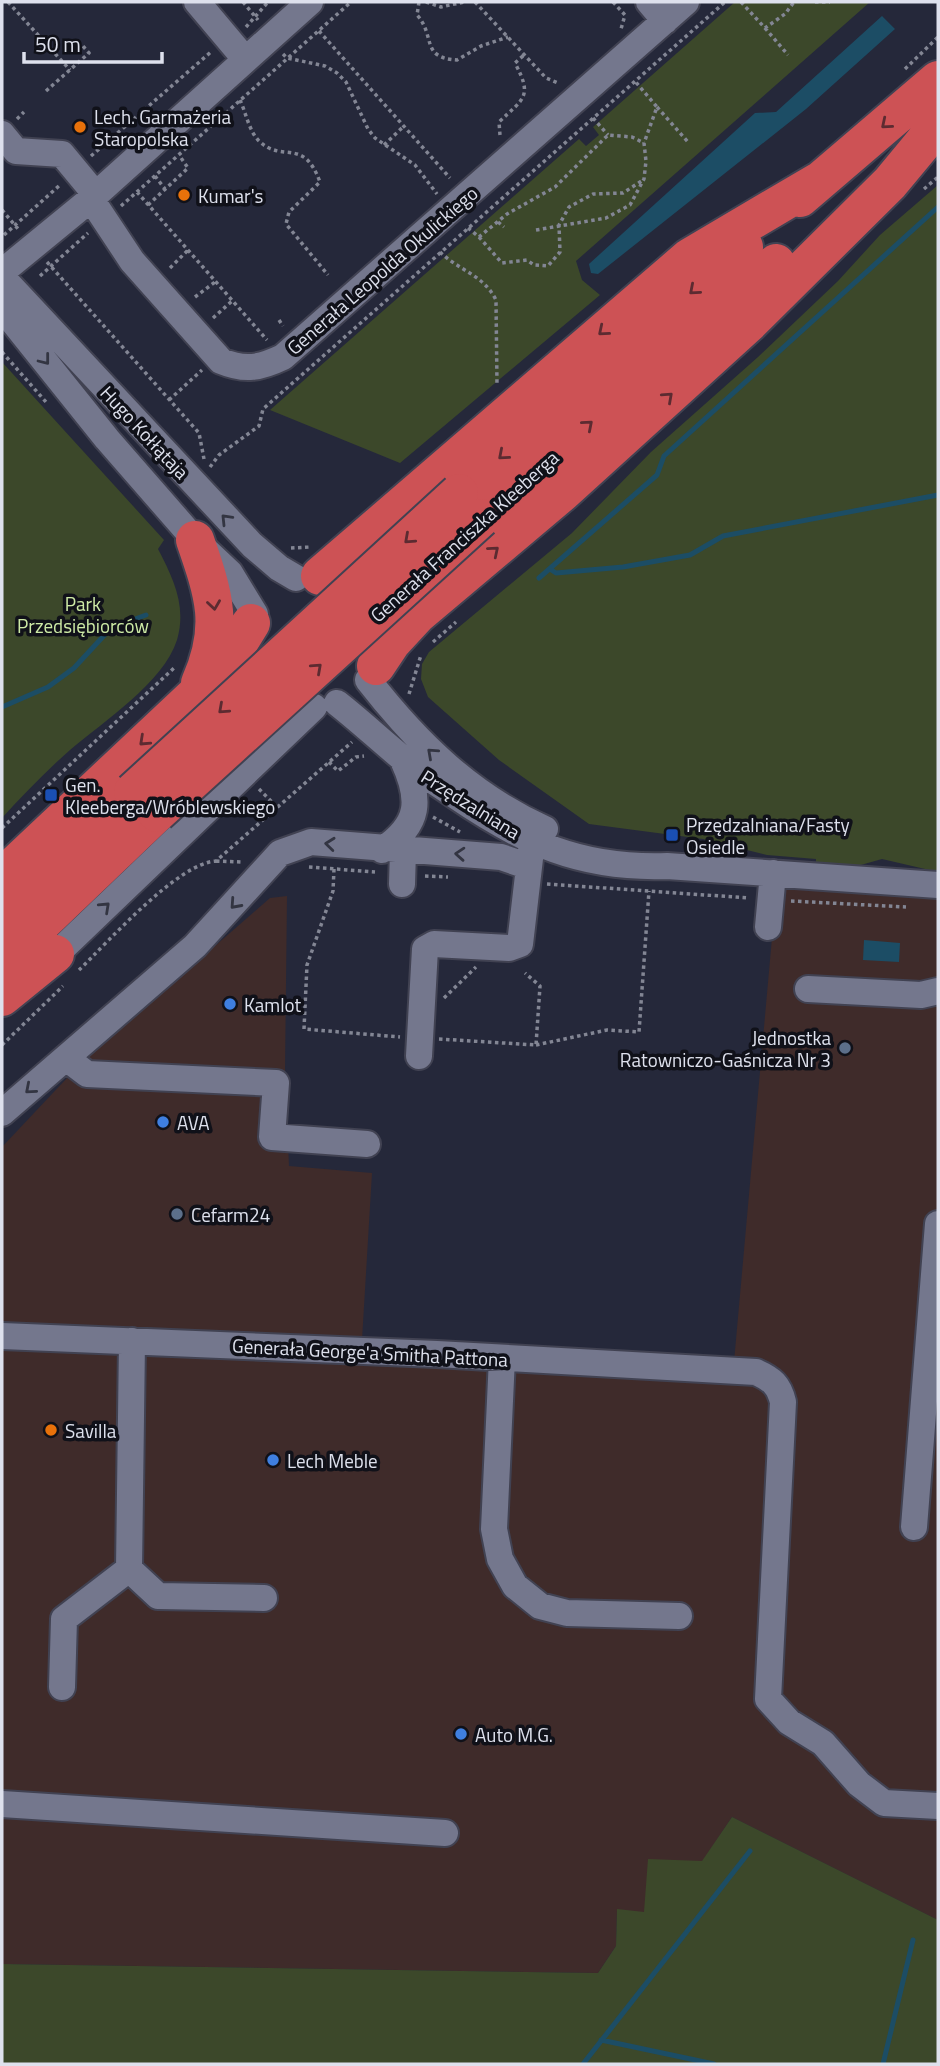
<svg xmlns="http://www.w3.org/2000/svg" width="940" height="2066" font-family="'Titillium Web',sans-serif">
	<rect width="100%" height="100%" fill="#25283a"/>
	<path fill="#3f2b2a" d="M777 882 938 893V1920L732 1817 702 1862 644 1913 617 1910 616 1946 598 1973 2 1964V1147L84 1060 270 898 287 896 285 1072 289 1166 372 1173 362 1340 734 1362Z"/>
	<path fill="#3c482a" d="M735 2H870L576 261 582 280 600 295 400 463 270 410 579 139 586 146 599 135 593 127Z
		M938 185V872L882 859 850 868 816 866V859L767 855 703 839 589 824 499 760 428 697 421 679 422 664 429 652 572 533 651 452 758 357 838 281 880 235Z
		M2 362 164 540 158 549C173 578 187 606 177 640 163 683 104 721 70 750 46 771 23 795 2 818Z
		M732 1817 938 1920V2064H2V1964L598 1973 616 1946 617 1909 644 1912 648 1859 702 1861Z"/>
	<path fill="#1c4d65" d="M882 16 895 29 806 109 598 274 591 273 589 264 755 113 776 112Z
		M864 940 900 943 899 962 863 960Z"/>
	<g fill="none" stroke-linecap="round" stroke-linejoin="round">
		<path stroke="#1c4d65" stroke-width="5" d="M550 569 556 573 623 567 690 555 723 536 938 495
			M539 578 657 475 664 456 938 207
			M2 707 48 687 74 668 111 628 146 615
			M601 2040 714 2064
			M583 2064 750 1851
			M883 2064 913 1940"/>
		<g stroke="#414252" stroke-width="30">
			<path id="minor" d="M197 2 245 59
				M649 2 665 21
				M2 134 16 151 62 154 96 195
				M91 199 132 261 221 361C245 371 260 368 283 357L686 2
				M2 272 91 199 310 2
				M2 277 252 545 279 568 296 578
				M2 308 107 439 195 540 230 573 255 614
				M368 680C417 743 471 796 545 829
				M337 703C360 721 380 740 402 758 418 772 437 783 454 795 524 843 581 869 667 866L938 885
				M382 850C421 824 421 799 403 760
				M402 884 403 851
				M768 927 773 873
				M45 965 314 707
				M808 989 921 995 938 991
				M419 1056 425 949 434 944 509 948 520 944 531 850
				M66 1058 87 1074 276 1083 272 1137 367 1144
				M2 1113 195 946 280 853 311 842 501 857 527 866
				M2 1336 437 1354 756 1372C772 1379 779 1385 783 1402L768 1699 789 1722 823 1743 859 1784 884 1803 938 1806
				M132 1341 129 1569 158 1596 264 1598
				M502 1358 494 1529 500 1559 515 1586 540 1606 567 1613 679 1616
				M914 1527 938 1224
				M62 1687 64 1619 129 1569
				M2 1804 445 1833"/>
		</g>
		<g stroke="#414252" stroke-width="42">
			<path id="highway" d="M800 198 938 80
				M459 493 744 247
				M481 518 776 263
				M195 540C214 595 225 627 200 683
				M320 576 690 257 819 181
				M376 666 392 642 417 615 563 492 748 324 890 183 938 125
				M2 877 223 669 251 623
				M2 917 133 792
				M2 961 157 813
				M2 997 55 954"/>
		</g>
		<path stroke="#838694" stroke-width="3.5" stroke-dasharray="3.5 3.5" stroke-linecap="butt" d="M8 2 70 70
			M243 2 258 20
			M419 2 417 15C436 36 420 58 457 60L481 46 508 37
			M426 2 441 7 464 2
			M475 2 546 78 558 83
			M613 2 625 15 621 29
			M741 2 765 28 785 14 794 2
			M815 2H830
			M246 27 268 2
			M765 28 788 55
			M319 31 450 178
			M283 54 287 58 325 66 337 73 346 82 368 129 375 138 415 165 437 194
			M905 69 938 37
			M46 91 89 53 82 45
			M240 100C246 113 249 131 259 141 283 164 303 136 320 182L289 212 286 224 328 275
			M657 107 688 142
			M593 118 608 135
			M17 119 24 112
			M500 135 499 122C524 98 533 97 515 63L524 55
			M384 145 404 126
			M91 156 212 51
			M155 176 165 189
			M924 189 938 177
			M137 192 267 340
			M148 205 188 168 179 155
			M121 206 351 2
			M2 210 19 230
			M498 222 504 227
			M468 228 479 237 507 214 555 187 608 135 632 137 644 143
			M536 230 606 218 630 205 644 179 646 161 644 143 657 107 634 80
			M4 235 60 185
			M479 237 502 263 527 260 534 265 548 266 560 252 559 225 569 207 593 194 623 193 643 180
			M440 252C458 270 484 275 496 300L497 385
			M47 262 199 433 204 459
			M170 268 188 250
			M40 276 88 233
			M195 297 215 282
			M213 318 232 301
			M279 320 283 326
			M2 352 46 402
			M169 400 202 370
			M210 467 219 455 259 426 263 409 725 2
			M291 548 311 547
			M433 642 456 622
			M409 694 421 655
			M329 762 338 771 356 757 364 756
			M259 789 277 807
			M433 817 460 832
			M2 828 174 668
			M216 861 242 862
			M309 867 375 872
			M334 869 333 891 307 965 304 1029 400 1037
			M425 876 448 877
			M547 884 749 898
			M791 901 906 907
			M79 970C108 942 178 863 216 861L352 742
			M444 998 476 967
			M439 1039 536 1045 540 986 525 973
			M2 1045 63 986
			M536 1045 607 1030 639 1032 649 891"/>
		<use href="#minor" stroke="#74778d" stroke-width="26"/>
		<use href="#highway" stroke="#cd5255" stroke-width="38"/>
		<g stroke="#414252" stroke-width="42" stroke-linecap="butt">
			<path id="highway-bridge" d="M133 792 459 493
				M157 813 481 518"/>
		</g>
		<use href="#highway-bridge" stroke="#cd5255" stroke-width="38"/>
	</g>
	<defs><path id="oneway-chevron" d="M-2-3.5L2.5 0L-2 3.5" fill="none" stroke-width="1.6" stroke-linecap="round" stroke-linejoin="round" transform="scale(1.75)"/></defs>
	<g stroke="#5c2b31">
		<use href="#oneway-chevron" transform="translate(886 124) rotate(140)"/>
		<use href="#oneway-chevron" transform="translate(694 290) rotate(139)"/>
		<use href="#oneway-chevron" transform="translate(603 331) rotate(140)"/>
		<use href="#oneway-chevron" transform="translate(668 397) rotate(-42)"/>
		<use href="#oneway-chevron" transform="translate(588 425) rotate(-41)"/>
		<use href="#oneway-chevron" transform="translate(503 455) rotate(139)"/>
		<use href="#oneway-chevron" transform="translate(409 539) rotate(138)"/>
		<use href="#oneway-chevron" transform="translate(494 551) rotate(-40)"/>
		<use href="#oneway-chevron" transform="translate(214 605) rotate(82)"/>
		<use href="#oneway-chevron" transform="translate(317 668) rotate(-42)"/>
		<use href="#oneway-chevron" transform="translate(223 709) rotate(138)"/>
		<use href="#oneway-chevron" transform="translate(144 741) rotate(137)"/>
	</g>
	<g stroke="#333542">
		<use href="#oneway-chevron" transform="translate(45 360) rotate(52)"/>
		<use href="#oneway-chevron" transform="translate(226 519) rotate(-134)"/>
		<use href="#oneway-chevron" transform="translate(432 753) rotate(-138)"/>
		<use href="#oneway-chevron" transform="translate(330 844) rotate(-174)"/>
		<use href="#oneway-chevron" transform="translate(460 854) rotate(-176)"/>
		<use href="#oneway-chevron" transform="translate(235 904) rotate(132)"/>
		<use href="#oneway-chevron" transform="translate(105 907) rotate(-43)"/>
		<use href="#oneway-chevron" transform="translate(30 1089) rotate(139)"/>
	</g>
	<g fill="#e8710a" stroke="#101119" stroke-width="2.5">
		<circle cx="80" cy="127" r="7"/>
		<circle cx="184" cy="195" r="7"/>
		<circle cx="51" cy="1430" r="7"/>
	</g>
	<g fill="#1a4fb4" stroke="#101119" stroke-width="2.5">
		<rect x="44" y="788" width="14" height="14" rx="3.5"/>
		<rect x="665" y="828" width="14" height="14" rx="3.5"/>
	</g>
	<g fill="#3f7fe0" stroke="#101119" stroke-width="2.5">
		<circle cx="230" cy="1004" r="7"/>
		<circle cx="163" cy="1122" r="7"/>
		<circle cx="273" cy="1460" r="7"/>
		<circle cx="461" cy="1734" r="7"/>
	</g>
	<g fill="#5c6f8a" stroke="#101119" stroke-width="2.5">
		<circle cx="845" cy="1048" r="7"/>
		<circle cx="177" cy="1214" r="7"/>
	</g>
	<g text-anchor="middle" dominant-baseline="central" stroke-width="7" stroke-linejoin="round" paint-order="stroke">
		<g font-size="19" fill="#dee1ed" stroke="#101119" text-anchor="start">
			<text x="94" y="116">Lech. Garmażeria<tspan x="94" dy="22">Staropolska</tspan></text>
			<text x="198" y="195">Kumar's</text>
			<text x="65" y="784">Gen.<tspan x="65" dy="22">Kleeberga/Wróblewskiego</tspan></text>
			<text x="686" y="824">Przędzalniana/Fasty<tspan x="686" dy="22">Osiedle</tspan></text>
			<text x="244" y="1004">Kamlot</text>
			<text x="831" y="1037" text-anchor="end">Jednostka<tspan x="831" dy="22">Ratowniczo-Gaśnicza Nr 3</tspan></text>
			<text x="177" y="1122">AVA</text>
			<text x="191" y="1214">Cefarm24</text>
			<text x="65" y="1430">Savilla</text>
			<text x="287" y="1460">Lech Meble</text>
			<text x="475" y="1734">Auto M.G.</text>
		</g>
		<g font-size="19" fill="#dee1ed" stroke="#101119">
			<text transform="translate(382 270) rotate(-41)">Generała Leopolda Okulickiego</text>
			<text transform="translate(145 432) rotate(47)">Hugo Kołłątaja</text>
			<text transform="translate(464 536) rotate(-42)">Generała Franciszka Kleeberga</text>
			<text transform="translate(471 804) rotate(32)">Przędzalniana</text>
			<text transform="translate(370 1352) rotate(3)">Generała George'a Smitha Pattona</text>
		</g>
		<g font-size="19" fill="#ceeba6" stroke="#101119">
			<text x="83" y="603">Park<tspan x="83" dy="22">Przedsiębiorców</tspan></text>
		</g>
	</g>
	<rect width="940" height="2066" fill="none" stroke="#dee1ed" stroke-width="7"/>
	<path d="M24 52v10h138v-10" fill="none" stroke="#dee1ed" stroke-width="3.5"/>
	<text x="35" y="52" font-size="21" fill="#dee1ed" stroke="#101119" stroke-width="5" paint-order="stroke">50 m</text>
</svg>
